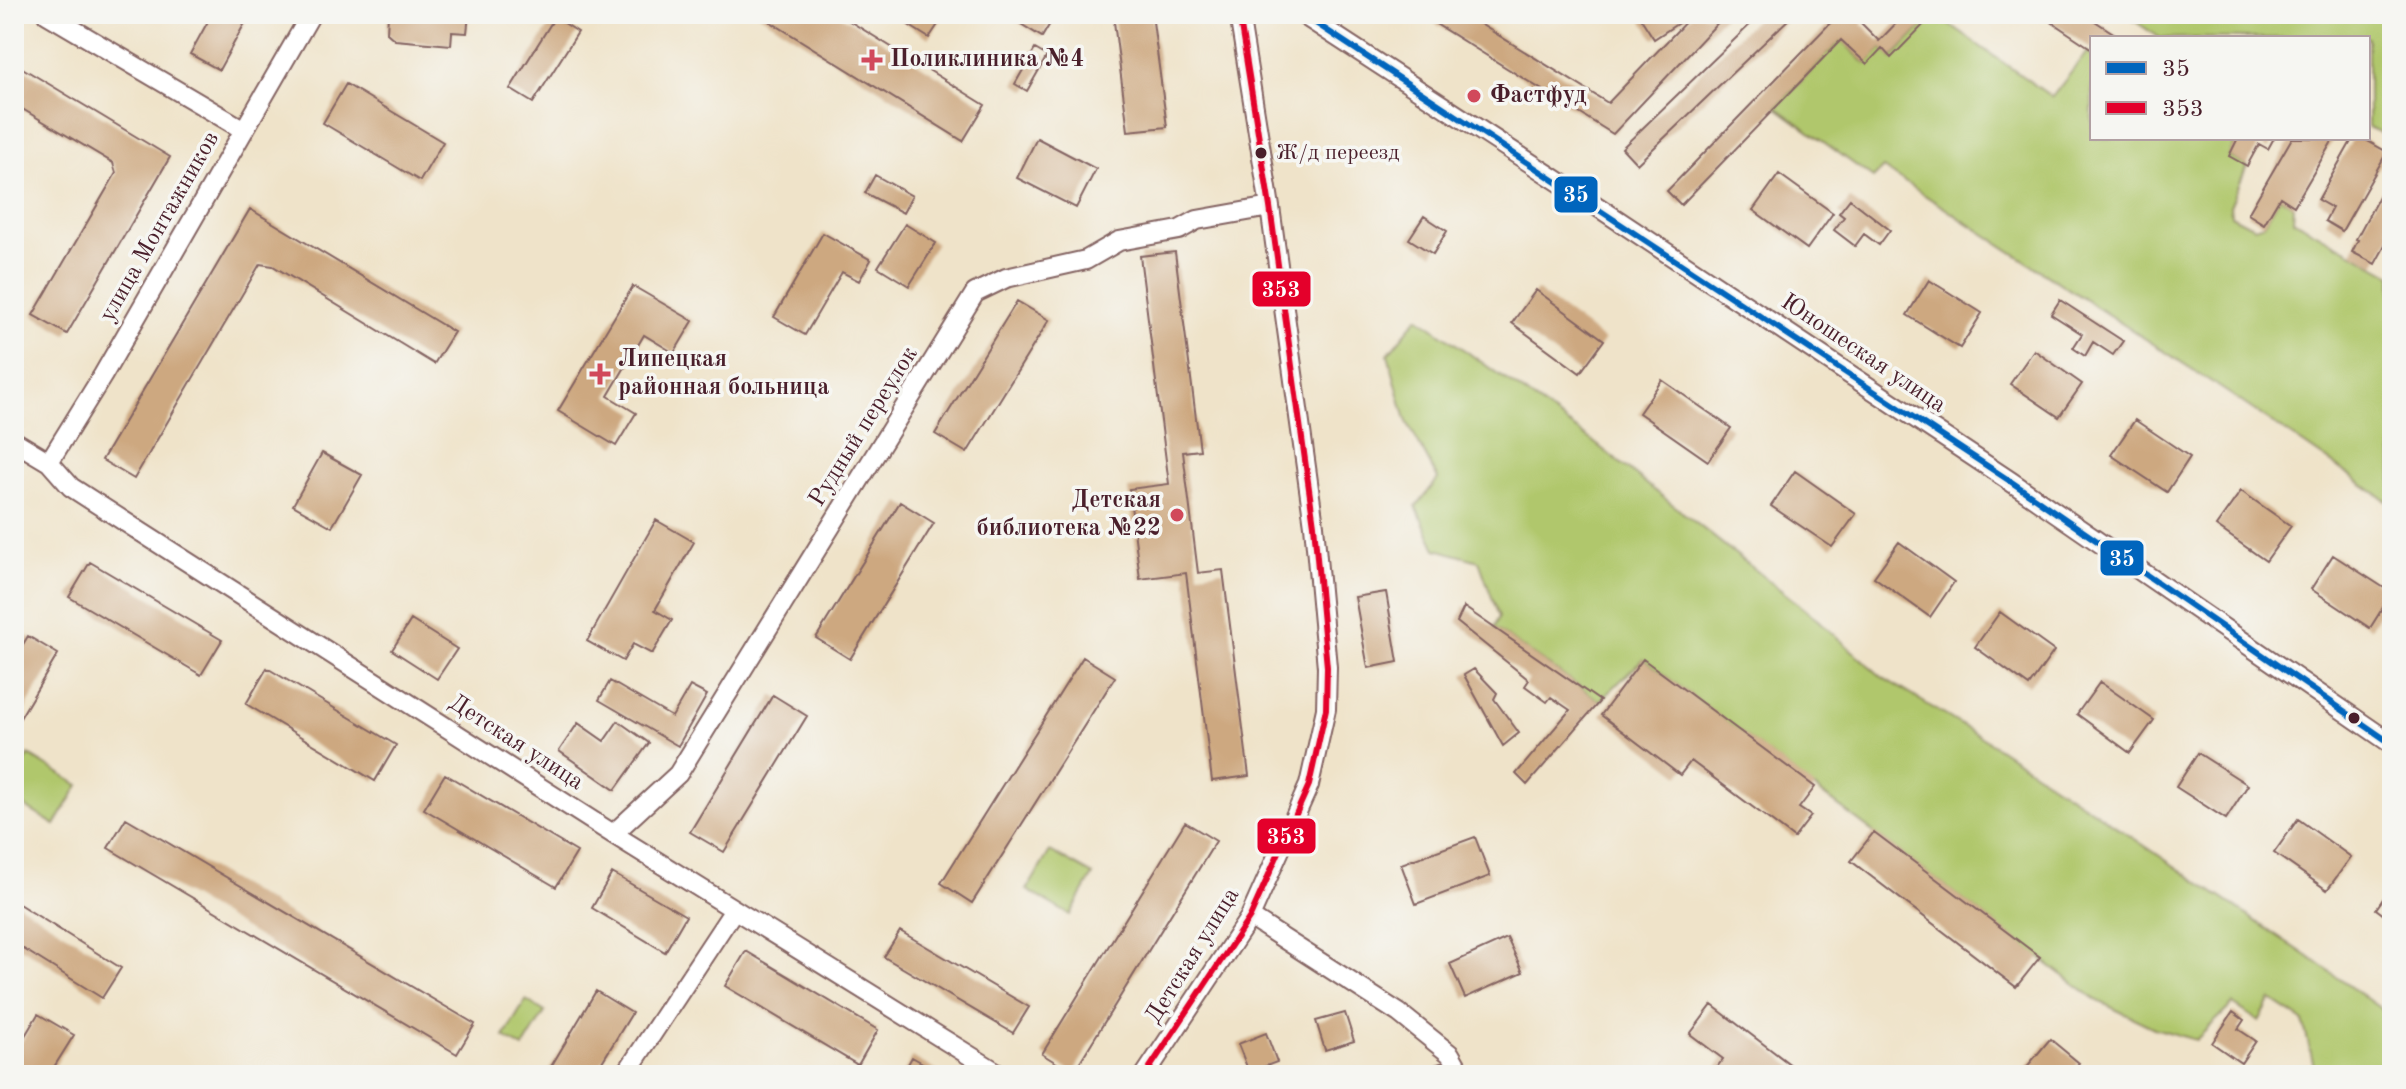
<svg xmlns="http://www.w3.org/2000/svg" width="2406" height="1089" font-family="'Old Standard TT',serif">
	<rect width="100%" height="100%" fill="#f6f6f2"/>
	<filter id="ink" filterUnits="userSpaceOnUse"><feTurbulence type="fractalNoise" baseFrequency=".0125" numOctaves="2"/><feDisplacementMap in="SourceGraphic" scale="16" xChannelSelector="R" yChannelSelector="G"/><feConvolveMatrix kernelMatrix="1 2 1 2 8 2 1 2 1" color-interpolation-filters="sRGB"/></filter>
	<filter id="wash" filterUnits="userSpaceOnUse"><feTurbulence type="fractalNoise" baseFrequency=".006" numOctaves="4" result="noise"/><feDisplacementMap in="SourceGraphic" scale="32" xChannelSelector="R" yChannelSelector="G"/><feGaussianBlur stdDeviation="1.8" result="paint"/><feColorMatrix in="noise" values="0 0 0 0 0 0 0 0 0 0 0 0 0 0 0 0 0 1.4 0 .05"/><feComposite in="paint" operator="in"/></filter>
	<g filter="url(#wash)">
		<rect width="100%" height="100%" fill="#efe3c9"/>
		<path fill="#b0c76c" stroke="#7d734c" stroke-width="2" d="M1934 14 2052 97 2087 52 2092 55V138H2231L2236 141 2229 156 2247 166 2230 206 2231 215 2254 227 2264 224 2280 197 2294 206 2293 220 2392 275V504L2227 392 1883 168 1873 178 1776 107 1841 40 1866 64 1882 48 1892 58Z
			M2124 14H2392V138L2368 127V38H2160Z
			M1418 317 1591 440 1811 614 1882 677 1986 740 2086 806 2316 962 2392 1017V1075H2316L2303 1021 2271 1000 2259 1021 2233 1004 2196 1040 2154 1028 2096 1000 1643 659 1600 701 1494 628 1499 617 1479 561 1436 549 1416 507 1438 479 1406 420 1388 354Z
			M29 755 79 785 55 825 14 800V780Z
			M1050 851 1093 875 1070 915 1027 890Z
			M526 1000 545 1012 523 1048 504 1037Z"/>
		<g id="blocks">
			<path fill="#cda880" d="M212 14H234L246 21 219 70 190 54Z
				M388 14H469L467 33 452 32 451 45 395 40 387 33Z
				M758 14H838L985 105 963 141Z
				M891 14H945L929 38Z
				M1009 14H1038L1051 22 1042 37 1008 16Z
				M1113 14H1152L1167 127 1128 131Z
				M1425 14H1464L1608 103 1693 14H1726L1613 134 1423 16Z
				M1638 14H1688L1689 16 1654 39Z
				M1761 14H1794L1637 164 1622 148Z
				M1839 14H1870L1861 23 1879 41 1905 14H1934L1891 58 1882 48 1867 64 1841 40 1681 205 1667 191Z
				M2055 14H2084L2121 38H2092V49L2050 21Z
				M555 17 578 32 533 103 510 89Z
				M1035 49 1047 56 1027 91 1015 84Z
				M14 63 170 157 67 334 33 315 116 173 113 163 14 104Z
				M346 84 443 142 420 181 323 123Z
				M1037 138 1096 169 1076 208 1017 178Z
				M2238 138H2274L2268 149 2259 144 2247 166 2229 156Z
				M2292 138H2334L2294 206 2280 197 2264 224 2248 214Z
				M2353 138H2362L2387 152 2342 231 2325 221 2332 208 2318 200Z
				M2392 172V233L2375 264 2352 252 2358 240 2356 239Z
				M1779 174 1833 213 1807 249 1753 210Z
				M875 175 912 196 903 213 865 193Z
				M1850 199 1890 230 1879 245 1864 234 1855 246 1834 230 1844 217 1839 213Z
				M250 209 454 332 434 364 273 266 260 264 134 479 102 460Z
				M1424 216 1447 231 1433 254 1409 239Z
				M905 224 936 243 909 286 878 267Z
				M823 233 871 260 859 281 842 272 805 335 774 317Z
				M1175 252 1200 450 1183 452 1198 573 1223 570 1249 776 1212 781 1186 573 1140 579 1129 489 1169 484 1140 256Z
				M1929 280 1982 313 1960 348 1907 315Z
				M633 286 693 321 674 353 644 335 608 396 636 413 616 446 558 411Z
				M1536 290 1604 340 1580 373 1512 323Z
				M2060 300 2123 341 2113 355 2093 342 2085 356 2073 348 2082 334 2051 314Z
				M1017 301 1049 320 967 453 935 434Z
				M2034 350 2082 384 2059 417 2010 384Z
				M1662 380 1731 428 1708 461 1639 413Z
				M2135 420 2190 457 2167 492 2111 455Z
				M322 453 362 475 332 527 293 505Z
				M1795 471 1856 514 1832 547 1771 506Z
				M2241 491 2291 526 2266 561 2216 526Z
				M900 502 934 523 850 659 816 638Z
				M656 520 694 542 655 610 672 620 652 654 633 644 623 661 587 641Z
				M1899 542 1954 582 1930 617 1874 577Z
				M2333 555 2392 593 2370 628 2311 589Z
				M90 562 222 640 201 675 69 597Z
				M1386 592 1398 662 1368 668 1355 597Z
				M1464 607 1600 701 1527 785 1516 774 1570 710 1551 697 1547 702 1525 686 1529 680 1457 622Z
				M2000 612 2054 651 2029 686 1975 647Z
				M411 620 457 649 437 679 392 650Z
				M28 636 58 654 14 728V659Z
				M1083 657 1115 677 972 903 941 883Z
				M1643 659 1815 787 1799 808 1811 816 1794 838 1691 761 1680 775 1601 715Z
				M267 668 396 745 375 781 246 704Z
				M1474 669 1497 693 1494 699 1519 733 1503 746 1464 675Z
				M610 681 672 717 690 686 707 695 678 746 599 700Z
				M2100 682 2154 720 2130 753 2077 714Z
				M773 695 807 716 724 852 690 832Z
				M618 721 649 743 615 790 559 751 578 723 604 741Z
				M2198 753 2248 785 2226 819 2176 787Z
				M445 774 577 852 556 887 424 809Z
				M126 818 475 1024 457 1054 108 848Z
				M2298 819 2351 857 2327 890 2274 853Z
				M1185 822 1216 841 1073 1073 1042 1054Z
				M1874 832 2040 957 2016 987 1851 861Z
				M1475 837 1490 876 1416 904 1401 864Z
				M612 873 686 916 665 952 592 908Z
				M2392 886V921L2376 909Z
				M14 901 121 968 102 998 14 943Z
				M900 931 1029 1007 1013 1033 884 957Z
				M1507 938 1523 972 1465 998 1450 964Z
				M746 951 878 1030 858 1065 725 986Z
				M596 991 632 1013 594 1075H546Z
				M1712 1005 1804 1075H1711L1723 1059 1690 1034Z
				M2233 1012 2244 1020 2238 1029 2256 1041 2241 1063 2212 1043Z
				M1345 1013 1354 1041 1325 1050 1316 1021Z
				M38 1014 74 1035 49 1075H14V1054Z
				M1266 1033 1277 1062 1249 1072 1238 1044Z
				M2050 1039 2079 1063 2069 1075H2020Z
				M912 1057 944 1075H902Z"/>
		</g>
	</g>
	<g filter="url(#ink)">
		<use href="#blocks" fill-opacity="0" stroke="#846462" stroke-width="2"/>
		<g fill="none" stroke-linecap="round" stroke-linejoin="round">
			<g stroke="#846462" stroke-width="22">
				<path id="minor" d="M47 14 244 130
					M1302 14 1604 211 2010 481 2392 744
					M14 441 49 462 71 487 133 527 613 834 1001 1075
					M49 462 103 375 311 14
					M613 834 678 774 975 293 1006 278 1086 260 1119 241 1179 230 1197 220 1270 207
					M1250 917 1399 1013 1450 1054 1462 1075
					M625 1075 734 910
					M1145 1075 1250 917 1309 785 1326 709 1327 667 1314 525 1270 207 1239 14
					M1436 1075 1458 1068"/>
			</g>
			<use href="#minor" stroke="#fff" stroke-width="18"/>
			<g stroke="#f6f6f2" stroke-width="12">
				<path id="bus-1" d="M1302 14 2010 481 2392 744"/>
			</g>
			<g stroke="#f6f6f2" stroke-width="12">
				<path id="bus-2" d="M1145 1075 1250 917 1309 785 1326 709 1327 667 1314 525 1270 207 1239 14"/>
			</g>
			<use href="#bus-1" stroke="#0065bd" stroke-width="6"/>
			<use href="#bus-2" stroke="#e4002b" stroke-width="6"/>
		</g>
	</g>
	<g fill="#d1495b" stroke="#f6f6f2" stroke-width="3">
		<path d="M868 48h8v8h8v8h-8v8h-8v-8h-8v-8h8z"/>
		<circle cx="1474" cy="96" r="8"/>
		<path d="M596 362h8v8h8v8h-8v8h-8v-8h-8v-8h8z"/>
		<circle cx="1177" cy="515" r="8"/>
	</g>
	<g fill="#4a1f2b" stroke="#f6f6f2" stroke-width="3">
		<circle cx="1261" cy="153" r="7"/>
		<circle cx="2354" cy="718" r="7"/>
	</g>
	<g text-anchor="middle" dominant-baseline="central" stroke-width="7" stroke-linejoin="round" paint-order="stroke">
		<g font-size="22" fill="#4a1f2b" stroke="#f6f6f2" text-anchor="start">
			<text x="1276" y="153">Ж/д переезд</text>
		</g>
		<g font-size="24" font-weight="bold" fill="#4a1f2b" stroke="#f6f6f2" text-anchor="start">
			<text x="890" y="60">Поликлиника №4</text>
			<text x="1490" y="96">Фастфуд</text>
			<text x="618" y="360">Липецкая<tspan x="618" dy="28">районная больница</tspan></text>
			<text x="1161" y="501" text-anchor="end">Детская<tspan x="1161" dy="28">библиотека №22</tspan></text>
		</g>
		<g font-size="24" fill="#4a1f2b" stroke="#f6f6f2">
			<text transform="translate(160 227) rotate(-60)">улица Монтажников</text>
			<text transform="translate(1863 354) rotate(34)">Юношеская улица</text>
			<text transform="translate(864 427) rotate(-58)">Рудный переулок</text>
			<text transform="translate(516 743) rotate(33)">Детская улица</text>
			<text transform="translate(1193 956) rotate(-58)">Детская улица</text>
		</g>
	</g>
	<g stroke="#f6f6f2" stroke-width="3">
		<rect x="1553" y="175" width="46" height="39" rx="8" fill="#0065bd"/>
		<rect x="1251" y="270" width="61" height="38" rx="8" fill="#e4002b"/>
		<rect x="2099" y="539" width="46" height="38" rx="8" fill="#0065bd"/>
		<rect x="1256" y="817" width="61" height="38" rx="8" fill="#e4002b"/>
	</g>
	<g font-size="22" text-anchor="middle" font-weight="bold" fill="#fff">
		<text x="1576" y="202">35</text>
		<text x="1281" y="297">353</text>
		<text x="2122" y="566">35</text>
		<text x="1286" y="844">353</text>
	</g>
	<rect width="2406" height="1089" fill="none" stroke="#f6f6f2" stroke-width="48"/>
	<rect x="2090" y="36" width="280" height="104" fill="#f6f6f2" stroke="#b1a0a2" stroke-width="2"/>
	<rect x="2106" y="62" width="40" height="12" fill="#0065bd" stroke="#b1a0a2" stroke-width="2"/>
	<text x="2162" y="76" font-size="24" fill="#4a1f2b">35</text>
	<rect x="2106" y="102" width="40" height="12" fill="#e4002b" stroke="#b1a0a2" stroke-width="2"/>
	<text x="2162" y="116" font-size="24" fill="#4a1f2b">353</text>
</svg>
